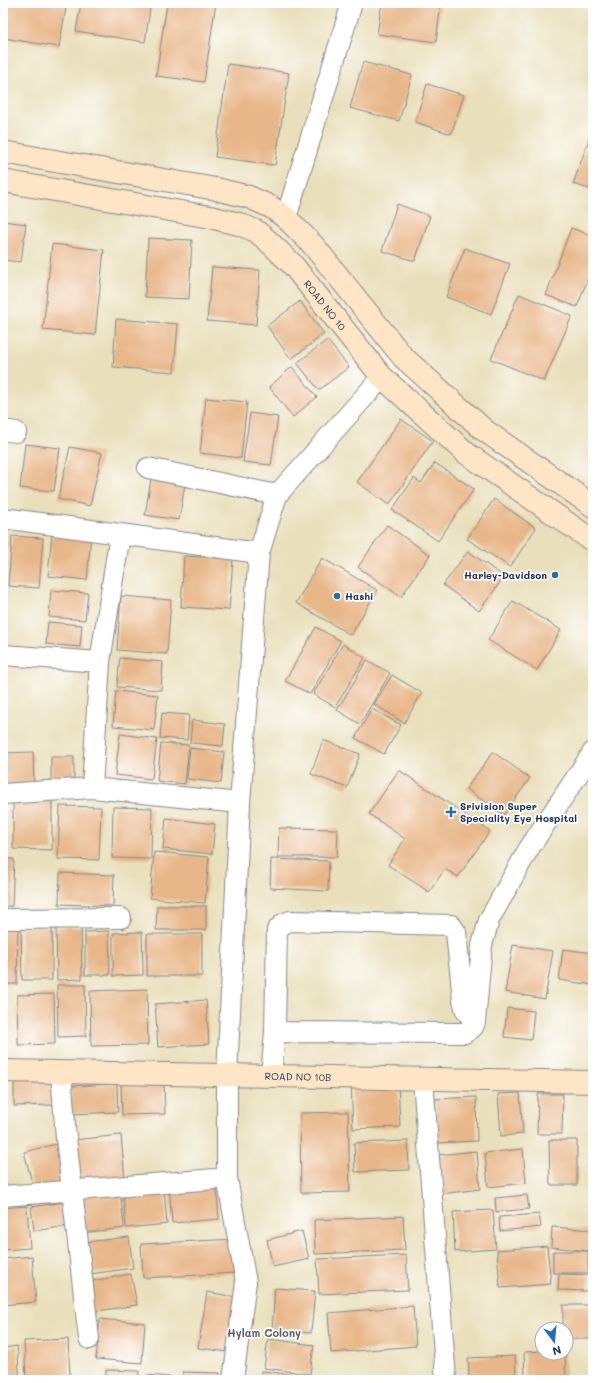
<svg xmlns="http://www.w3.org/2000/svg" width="596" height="1383" font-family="Mali,sans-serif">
	<rect width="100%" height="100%" fill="#fff"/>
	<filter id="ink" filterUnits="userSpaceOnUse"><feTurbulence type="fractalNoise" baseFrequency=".025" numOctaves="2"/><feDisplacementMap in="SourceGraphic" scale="8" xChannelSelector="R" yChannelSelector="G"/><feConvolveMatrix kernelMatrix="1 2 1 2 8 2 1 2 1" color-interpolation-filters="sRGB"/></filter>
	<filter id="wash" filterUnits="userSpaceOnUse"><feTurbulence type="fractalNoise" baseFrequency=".012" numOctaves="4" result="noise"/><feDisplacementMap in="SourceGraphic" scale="16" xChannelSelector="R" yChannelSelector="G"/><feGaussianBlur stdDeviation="0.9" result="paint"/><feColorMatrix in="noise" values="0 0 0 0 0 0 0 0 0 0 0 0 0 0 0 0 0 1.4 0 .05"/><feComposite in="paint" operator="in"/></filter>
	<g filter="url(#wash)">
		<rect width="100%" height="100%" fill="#e9dfba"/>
		<g id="blocks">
			<path fill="#e8b789" d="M5 3H67L59 47 3 38Z
				M81 3H151L145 42 76 31Z
				M167 3H216L204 82 156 76Z
				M382 3H441L436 42 377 34Z
				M363 62 412 75 399 121 350 108Z
				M228 64 289 73 275 165 215 157Z
				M427 84 464 95 451 134 415 122Z
				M593 128V190L573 184Z
				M397 204 430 216 415 261 382 251Z
				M3 221 26 224 21 262 3 260Z
				M571 228 593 236V265L577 307 546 295Z
				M148 238 192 240 189 299 145 297Z
				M52 244 104 250 95 335 43 330Z
				M465 248 510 264 491 314 446 297Z
				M212 267 260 270 256 325 207 321Z
				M519 294 572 316 544 381 491 359Z
				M300 301 324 334 291 359 267 326Z
				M116 319 178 324 174 372 113 367Z
				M327 340 349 367 319 390 297 363Z
				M292 367 317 397 293 417 269 387Z
				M206 398 247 402 241 458 200 453Z
				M250 413 278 417 271 465 243 462Z
				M401 419 433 441 389 505 357 482Z
				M25 444 60 448 54 491 20 488Z
				M70 447 102 453 90 506 58 499Z
				M435 463 474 489 438 541 392 510 414 478 421 483Z
				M151 479 185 484 179 520 145 515Z
				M494 499 536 528 510 567 467 539Z
				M387 525 430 555 401 597 358 567Z
				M3 526 6 527 4 550H3Z
				M52 532 91 535 87 580 48 576Z
				M12 536 43 538 39 588 8 586Z
				M468 551 504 577 479 611 443 585Z
				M184 556 233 559 229 610 181 607Z
				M322 558 377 590 351 635 296 603Z
				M51 590 88 593 85 620 49 617Z
				M121 596 171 600 167 654 117 650Z
				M513 601 561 630 537 670 488 640Z
				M48 622 82 625 80 647 46 644Z
				M316 627 341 641 310 694 285 681Z
				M343 644 365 658 335 707 313 694Z
				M120 658 163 662 161 690 117 687Z
				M367 660 390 673 360 724 337 710Z
				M392 675 422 693 404 723 374 704Z
				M116 691 158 695 154 730 113 726Z
				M372 709 401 725 384 754 355 738Z
				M162 713 189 715 187 740 160 738Z
				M192 720 225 724 223 746 190 743Z
				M120 734 157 739 152 779 115 775Z
				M323 740 360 754 347 788 311 774Z
				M161 743 189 745 185 784 157 781Z
				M190 748 224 752 221 783 187 779Z
				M33 752 34 785H3V753Z
				M493 752 530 778 504 815 466 789Z
				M51 757H74V785L51 784Z
				M399 770 490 831 458 877 445 869 429 892 388 865 405 839 369 814Z
				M13 796H52V850L13 849Z
				M60 806 101 807 99 860 58 859Z
				M113 807 152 808 151 859 112 858Z
				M166 818 215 824 212 854 163 849Z
				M279 828 338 829 337 857H278Z
				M154 852 209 857 205 903 150 898Z
				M3 859H14L12 906H3Z
				M271 859 329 861 328 891 270 888Z
				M60 873 114 875 113 906 59 904Z
				M157 906H206V930H156Z
				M3 926H18L17 984H3Z
				M21 927H52V980H22Z
				M56 927H81L82 979 57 980Z
				M109 931 110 975H85V932Z
				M142 932 143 975 113 976V933Z
				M147 934H202V976H147Z
				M513 945 553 951 545 999 505 992Z
				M563 949 593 953V985L559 980Z
				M57 985H85L86 1036 58 1037Z
				M147 989 148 1045 91 1046 90 991Z
				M54 994 55 1044 18 1045 17 995Z
				M206 1000 209 1044 158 1047 155 1004Z
				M507 1008 534 1011 531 1040 504 1037Z
				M57 1076 58 1105 14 1106V1077Z
				M398 1081 400 1127 353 1129 351 1083Z
				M164 1083 165 1114 122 1115 121 1084Z
				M117 1084 118 1112 72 1114 71 1086Z
				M520 1093 523 1134 501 1136 498 1094Z
				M538 1094H563L562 1134H537Z
				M476 1097 477 1141 436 1143 435 1099Z
				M348 1112 350 1192 301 1193 300 1113Z
				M121 1135 125 1179 78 1184 74 1140Z
				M549 1140H577V1185H550Z
				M408 1141 409 1170 355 1172 354 1143Z
				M56 1144 65 1182 34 1190 24 1152Z
				M523 1149 526 1183 488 1187 485 1153Z
				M477 1151 480 1189 441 1194 437 1155Z
				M216 1181 219 1219 172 1223 169 1185Z
				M120 1189 124 1228 82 1233 77 1194Z
				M164 1189 167 1224 126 1228 123 1192Z
				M527 1195 529 1209 496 1212 495 1198Z
				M71 1201 75 1225 34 1231 31 1207Z
				M27 1206 30 1248 3 1250V1208Z
				M493 1210 496 1249 455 1252 453 1212Z
				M539 1214 541 1227 500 1231 499 1217Z
				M403 1216 405 1250 315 1254 314 1220Z
				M552 1227 592 1230 590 1251 551 1247Z
				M302 1231 309 1259 273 1267 267 1240Z
				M129 1237 133 1268 90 1274 86 1242Z
				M235 1239 237 1273 143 1278 141 1244Z
				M547 1246 551 1284 500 1288 497 1250Z
				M553 1251H588V1273H553Z
				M406 1255 408 1290 319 1294 317 1259Z
				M32 1256 36 1302 3 1305V1259Z
				M131 1274 137 1305 91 1312 86 1282Z
				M559 1274 589 1275V1291L558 1290Z
				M275 1288 315 1291 311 1333 272 1330Z
				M207 1292 236 1297 228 1352 198 1348Z
				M563 1305H590V1339H566V1329H563Z
				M413 1306 416 1346 331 1353 328 1313Z
				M100 1319 145 1323 142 1363 96 1359Z
				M68 1339 70 1375 26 1378 24 1341Z
				M268 1339 314 1345 310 1374 264 1368Z
				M17 1346 20 1380H3V1348Z
				M542 1351V1353H565L566 1380H525L524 1352Z
				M515 1356 516 1380H469L468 1358Z
				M106 1370 139 1371 138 1380H106Z
				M261 1371 295 1375V1380H260Z
				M183 1372 220 1373V1380H183Z
				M147 1375 180 1378V1380H146Z"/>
		</g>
	</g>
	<g filter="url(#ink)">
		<use href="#blocks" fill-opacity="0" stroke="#82878c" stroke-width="1"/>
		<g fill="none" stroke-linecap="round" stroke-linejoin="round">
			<g stroke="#82878c" stroke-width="22">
				<path id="street" d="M286 218 352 3
					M3 430 16 432
					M148 468 277 495
					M3 518 259 553
					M3 655 100 662
					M92 788 100 662 120 534
					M3 794 92 788 240 803
					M3 919 121 918
					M275 1032 465 1033 473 1027 475 1022 482 945 489 920 528 850 593 752
					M61 1072 66 1138 89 1339
					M271 1076 275 1032 277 930 283 924 290 921 451 925 456 932 463 1000 466 1011 475 1022
					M423 1079 446 1380
					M3 1196 227 1178
					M233 1380 246 1282 227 1178V1075L240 803 259 553 277 495 382 377"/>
			</g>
			<g stroke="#82878c" stroke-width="24">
				<g id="secondary">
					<path d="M3 152 216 189 249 197 271 207 286 218 313 245 403 357 484 430 593 506"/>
					<path id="s1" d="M3 181 210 217 239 224 256 231 267 240 292 264 382 377 466 453 593 541"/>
					<path id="s2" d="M3 1071 593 1082"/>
				</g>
			</g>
			<use href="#street" stroke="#fff" stroke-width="20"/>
			<use href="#secondary" stroke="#fee5c5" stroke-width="22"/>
		</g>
	</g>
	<g fill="#1f6fb2" stroke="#fff" stroke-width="1.5">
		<circle cx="555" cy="575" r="4"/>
		<circle cx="337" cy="596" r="4"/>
		<path d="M449 806h4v4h4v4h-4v4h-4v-4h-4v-4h4z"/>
	</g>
	<g text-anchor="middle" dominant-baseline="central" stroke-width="3.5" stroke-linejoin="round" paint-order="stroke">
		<g font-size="10" fill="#1b2f5e" stroke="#fff">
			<text stroke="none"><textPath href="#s1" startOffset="360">ROAD NO 10</textPath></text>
			<text stroke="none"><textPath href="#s2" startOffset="295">ROAD NO 10B</textPath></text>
		</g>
		<g font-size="10" font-weight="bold" fill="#1b2f5e" stroke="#fff" text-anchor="start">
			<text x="547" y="575" text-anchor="end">Harley-Davidson</text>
			<text x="345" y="596">Hashi</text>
			<text x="460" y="806">Srivision Super<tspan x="460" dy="12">Speciality Eye Hospital</tspan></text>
		</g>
		<g font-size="11" font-weight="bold" fill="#635f6d" stroke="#fff">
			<text x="264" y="1332">Hylam Colony</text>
		</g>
	</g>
	<rect width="596" height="1383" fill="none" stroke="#fff" stroke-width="16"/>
	<g transform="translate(554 1341) rotate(164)"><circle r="19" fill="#ffffff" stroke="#a4acbf"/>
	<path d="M0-3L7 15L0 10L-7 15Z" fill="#1f6fb2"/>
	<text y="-6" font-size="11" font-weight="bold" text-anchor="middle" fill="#1b2f5e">N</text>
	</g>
</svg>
